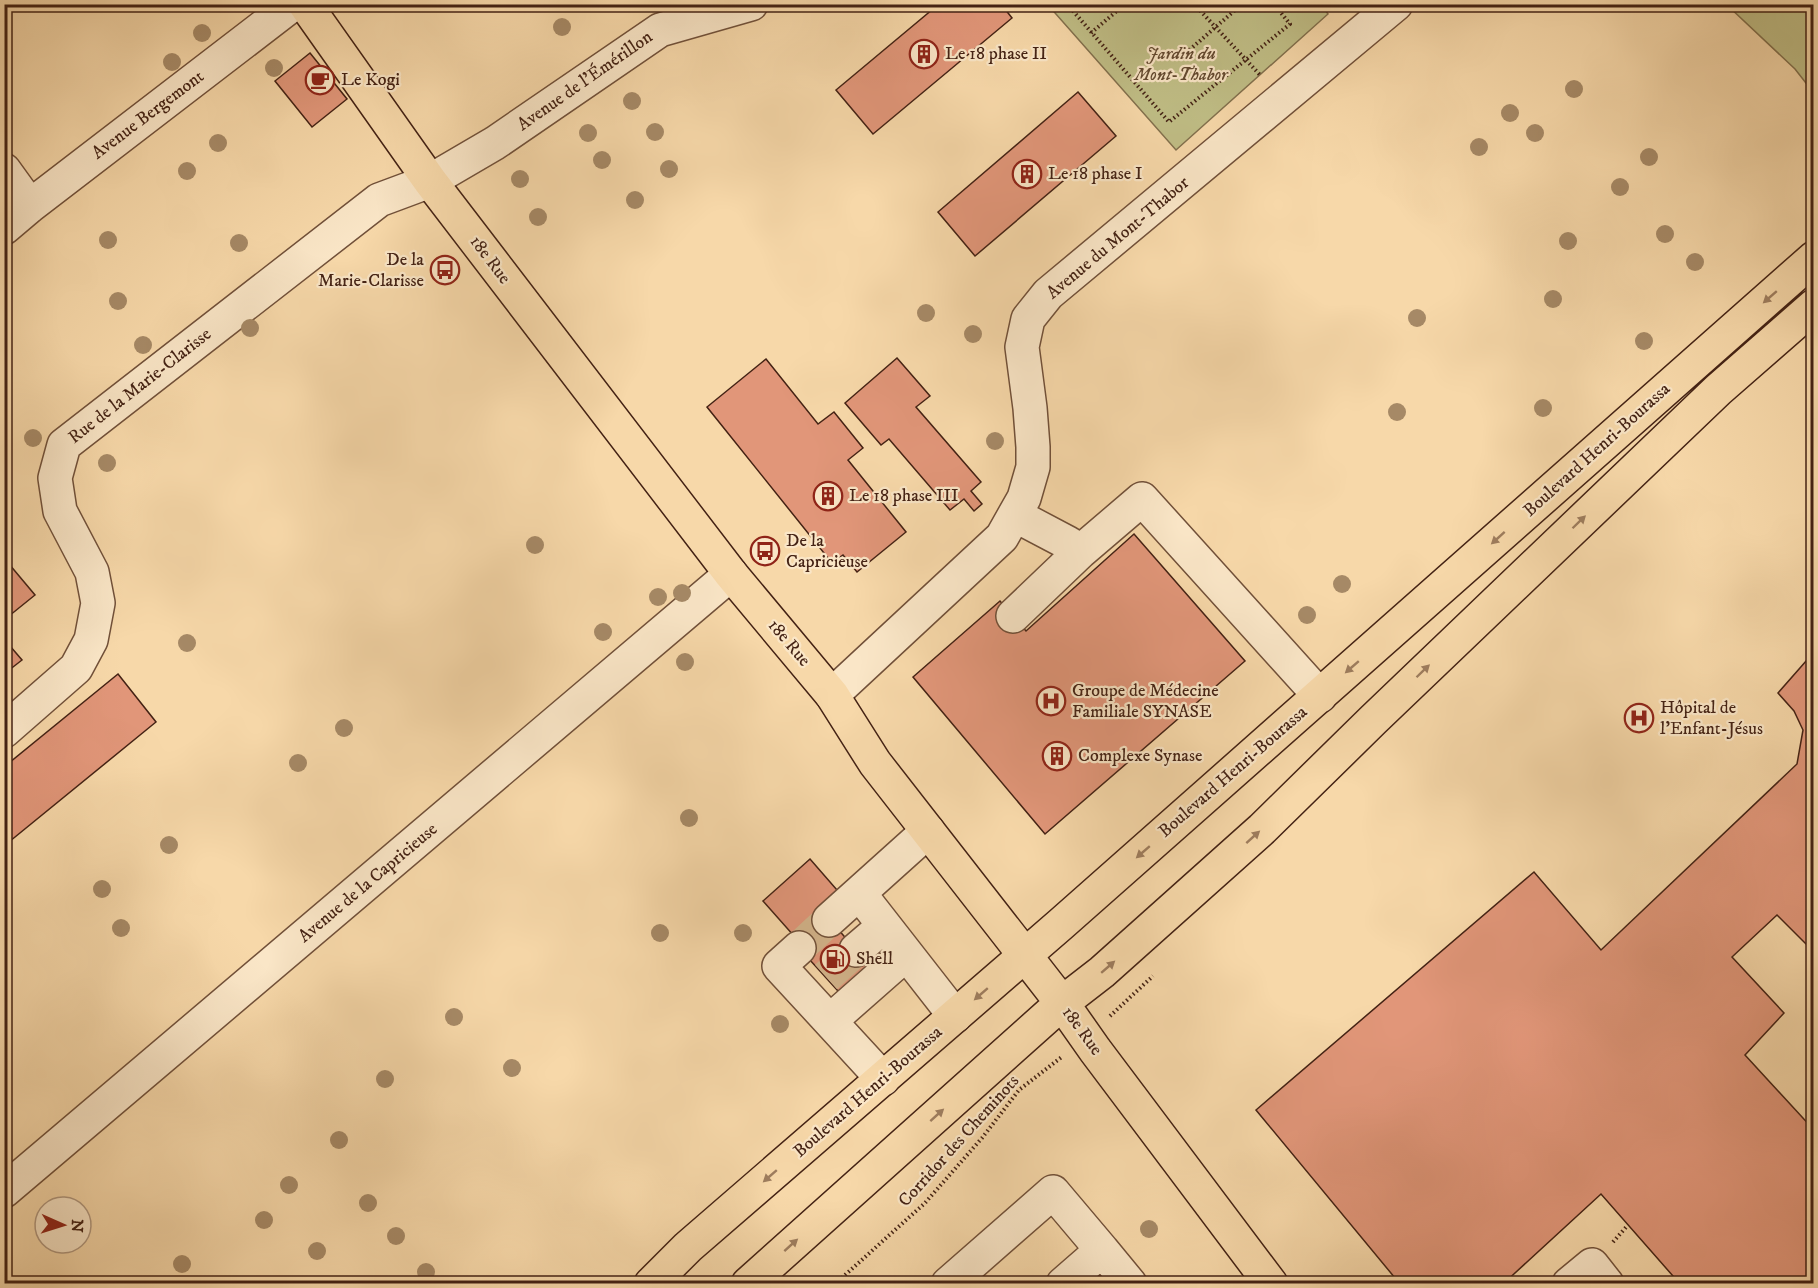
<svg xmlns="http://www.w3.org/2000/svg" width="1818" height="1288" font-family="'IM FELL DW Pica',serif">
	<rect width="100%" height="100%" fill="#f7d8a9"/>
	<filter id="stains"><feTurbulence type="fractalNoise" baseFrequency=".00333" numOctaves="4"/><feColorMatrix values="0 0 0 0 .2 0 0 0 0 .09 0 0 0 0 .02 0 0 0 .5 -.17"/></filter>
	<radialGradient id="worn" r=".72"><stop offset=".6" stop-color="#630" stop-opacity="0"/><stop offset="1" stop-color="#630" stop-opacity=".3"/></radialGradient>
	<path fill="#c0be86" stroke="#82704d" stroke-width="1.5" d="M1321 4 1328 14 1176 150 1048 5Z
		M1727 5H1813V92L1795 69Z"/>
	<path fill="#e19679" stroke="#442214" stroke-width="1.5" d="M939 4H1001L1012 18 873 134 836 90Z
		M310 53 347 99 312 127 275 81Z
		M1078 92 1116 136 975 256 938 212Z
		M897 358 930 396 916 407 981 482 971 491 982 504 974 511 964 499 950 510 889 439 881 445 845 403Z
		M766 359 818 424 834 412 863 448 848 460 906 532 857 572 843 555 832 563 707 407Z
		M1134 534 1245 661 1045 834 913 677 1000 601 1026 631Z
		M4 558 35 595 4 620Z
		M4 639 22 660 4 674Z
		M1814 652V952L1777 915 1732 957 1784 1013 1745 1055 1814 1130V1284H1680L1601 1194 1503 1284H1400L1256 1110 1534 872 1601 950 1797 764 1803 730 1794 711 1778 693Z
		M118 674 156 722 4 846V767Z
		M810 859 837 890V900L794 936 763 901Z
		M823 912 877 974 847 1001 791 939Z"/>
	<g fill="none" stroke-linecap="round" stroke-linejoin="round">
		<path stroke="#d3b48b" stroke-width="33" stroke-dasharray="33 16" stroke-linecap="butt" d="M799 948 829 920
			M826 977 856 950"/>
		<g stroke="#715039" stroke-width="36">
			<path id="minor" d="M4 170 30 206
				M4 228 30 206 293 4
				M1015 515 1068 543 1080 552
				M1013 616 1080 552 1142 499 1320 696
				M832 695 1002 537 1024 498 1033 467V447L1030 408 1022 347 1028 319 1048 294 1396 4
				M4 731 76 668 91 640 98 603 92 572 60 511 55 478 64 445 379 200 430 181 495 143 660 30 751 4
				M859 893 955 1016
				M829 920 928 831
				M799 948 779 966 883 1079
				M856 950 884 926
				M830 1021 906 954
				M4 1191 731 574
				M948 1284 1053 1192 1102 1250
				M1063 1284 1102 1250 1130 1284
				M1569 1284 1592 1265 1607 1284"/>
		</g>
		<g stroke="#442214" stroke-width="36">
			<path id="major" d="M305 4 430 181 731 574 832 695 875 763 1062 1003 1095 1050 1271 1284
				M651 1284 688 1247 1061 924 1814 258
				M748 1284 1062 1003 1102 972 1262 829 1373 720 1718 390 1814 306"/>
		</g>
		<path stroke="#442214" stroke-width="4" stroke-dasharray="1.5 3" stroke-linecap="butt" d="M1067 4 1169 122 1290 24 1274 4
			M1194 4 1261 76
			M1091 33 1125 4
			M1186 53 1242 4
			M1110 1016 1153 976
			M1613 1242 1628 1225
			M835 1284 925 1203 982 1138 1019 1090 1063 1056"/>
		<use href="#minor" stroke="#fae6c7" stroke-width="33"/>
		<use href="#major" stroke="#f7d8a9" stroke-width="33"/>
	</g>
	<g fill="#a68966">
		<circle cx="562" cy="27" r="9"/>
		<circle cx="202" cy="33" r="9"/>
		<circle cx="172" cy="62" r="9"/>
		<circle cx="274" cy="68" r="9"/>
		<circle cx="1574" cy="89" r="9"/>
		<circle cx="632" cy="101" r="9"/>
		<circle cx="1510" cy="113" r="9"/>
		<circle cx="655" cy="132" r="9"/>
		<circle cx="588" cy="133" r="9"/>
		<circle cx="1535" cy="133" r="9"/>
		<circle cx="218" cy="143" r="9"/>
		<circle cx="1479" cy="147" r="9"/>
		<circle cx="1649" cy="157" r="9"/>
		<circle cx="602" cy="160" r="9"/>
		<circle cx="669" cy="169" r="9"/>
		<circle cx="187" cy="171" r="9"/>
		<circle cx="520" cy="179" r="9"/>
		<circle cx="1620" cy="187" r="9"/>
		<circle cx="635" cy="200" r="9"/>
		<circle cx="538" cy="217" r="9"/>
		<circle cx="1665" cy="234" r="9"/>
		<circle cx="108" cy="240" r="9"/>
		<circle cx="1568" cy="241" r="9"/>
		<circle cx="239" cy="243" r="9"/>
		<circle cx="1695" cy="262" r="9"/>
		<circle cx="1553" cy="299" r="9"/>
		<circle cx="118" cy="301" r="9"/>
		<circle cx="926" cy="313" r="9"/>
		<circle cx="1417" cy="318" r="9"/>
		<circle cx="250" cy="328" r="9"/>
		<circle cx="973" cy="334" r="9"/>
		<circle cx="1644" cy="341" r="9"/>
		<circle cx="143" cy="345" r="9"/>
		<circle cx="1543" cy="408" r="9"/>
		<circle cx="1397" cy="412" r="9"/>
		<circle cx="33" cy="438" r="9"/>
		<circle cx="995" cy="441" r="9"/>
		<circle cx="107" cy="463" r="9"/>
		<circle cx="535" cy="545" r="9"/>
		<circle cx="1342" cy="584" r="9"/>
		<circle cx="682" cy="593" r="9"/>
		<circle cx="658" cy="597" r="9"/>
		<circle cx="1307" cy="615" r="9"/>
		<circle cx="603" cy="632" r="9"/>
		<circle cx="187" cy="643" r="9"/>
		<circle cx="685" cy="662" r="9"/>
		<circle cx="344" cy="728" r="9"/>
		<circle cx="298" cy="763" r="9"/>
		<circle cx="689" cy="818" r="9"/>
		<circle cx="169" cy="845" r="9"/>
		<circle cx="102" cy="889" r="9"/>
		<circle cx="121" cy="928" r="9"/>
		<circle cx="660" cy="933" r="9"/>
		<circle cx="743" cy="933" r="9"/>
		<circle cx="454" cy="1017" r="9"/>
		<circle cx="780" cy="1024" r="9"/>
		<circle cx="512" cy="1068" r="9"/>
		<circle cx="385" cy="1079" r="9"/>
		<circle cx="339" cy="1140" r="9"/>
		<circle cx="289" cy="1185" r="9"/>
		<circle cx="368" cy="1203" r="9"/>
		<circle cx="264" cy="1220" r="9"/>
		<circle cx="1149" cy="1229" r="9"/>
		<circle cx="396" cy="1236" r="9"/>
		<circle cx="317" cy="1251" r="9"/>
		<circle cx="182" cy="1264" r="9"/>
		<circle cx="426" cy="1272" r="9"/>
	</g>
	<defs><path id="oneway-solid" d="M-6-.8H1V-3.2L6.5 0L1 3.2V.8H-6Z" transform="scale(1.5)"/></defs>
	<g fill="#9e7d5e">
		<use href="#oneway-solid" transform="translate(1770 297) rotate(139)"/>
		<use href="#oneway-solid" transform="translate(1579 522) rotate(-44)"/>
		<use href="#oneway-solid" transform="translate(1498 538) rotate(138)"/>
		<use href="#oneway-solid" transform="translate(1352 667) rotate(139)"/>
		<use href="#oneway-solid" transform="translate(1423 671) rotate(-44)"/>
		<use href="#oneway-solid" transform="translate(1253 837) rotate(-42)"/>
		<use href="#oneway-solid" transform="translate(1143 852) rotate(139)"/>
		<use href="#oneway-solid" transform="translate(1108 967) rotate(-41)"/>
		<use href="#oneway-solid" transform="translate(981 994) rotate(139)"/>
		<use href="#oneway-solid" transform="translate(937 1115) rotate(-42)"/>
		<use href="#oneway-solid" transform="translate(770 1176) rotate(139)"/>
		<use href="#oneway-solid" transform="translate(791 1245) rotate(-42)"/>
	</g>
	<defs>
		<g id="building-ring" transform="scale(1.5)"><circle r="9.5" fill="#fae6c7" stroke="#8f2418" stroke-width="1.5"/><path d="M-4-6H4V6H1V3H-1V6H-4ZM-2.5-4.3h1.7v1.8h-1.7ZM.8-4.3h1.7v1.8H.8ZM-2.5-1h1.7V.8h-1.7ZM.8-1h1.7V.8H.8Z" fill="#8f2418"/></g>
		<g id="cafe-ring" transform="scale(1.5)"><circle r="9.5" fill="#fae6c7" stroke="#8f2418" stroke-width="1.5"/><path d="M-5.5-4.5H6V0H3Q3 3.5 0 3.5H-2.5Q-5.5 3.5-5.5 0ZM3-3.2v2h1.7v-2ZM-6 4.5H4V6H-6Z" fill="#8f2418"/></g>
		<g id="bus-ring" transform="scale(1.5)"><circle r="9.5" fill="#fae6c7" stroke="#8f2418" stroke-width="1.5"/><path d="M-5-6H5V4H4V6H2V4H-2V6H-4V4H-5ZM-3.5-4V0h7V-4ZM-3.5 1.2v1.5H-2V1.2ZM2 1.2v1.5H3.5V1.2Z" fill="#8f2418"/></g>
		<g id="hospital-ring" transform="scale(1.5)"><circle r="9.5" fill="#fae6c7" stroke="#8f2418" stroke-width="1.5"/><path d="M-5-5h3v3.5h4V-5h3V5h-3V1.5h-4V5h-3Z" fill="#8f2418"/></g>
		<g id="fuel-ring" transform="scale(1.5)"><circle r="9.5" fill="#fae6c7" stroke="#8f2418" stroke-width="1.5"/><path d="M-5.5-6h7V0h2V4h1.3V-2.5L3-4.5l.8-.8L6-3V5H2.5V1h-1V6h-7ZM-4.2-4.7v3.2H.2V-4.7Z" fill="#8f2418"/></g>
	</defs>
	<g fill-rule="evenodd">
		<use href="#building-ring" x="924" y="54"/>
		<use href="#cafe-ring" x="320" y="80"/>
		<use href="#building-ring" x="1027" y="174"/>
		<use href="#bus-ring" x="445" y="270"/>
		<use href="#building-ring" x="828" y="496"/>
		<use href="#bus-ring" x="765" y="551"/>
		<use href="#hospital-ring" x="1051" y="701"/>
		<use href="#hospital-ring" x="1639" y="718"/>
		<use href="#building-ring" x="1057" y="756"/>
		<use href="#fuel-ring" x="835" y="959"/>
	</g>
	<g text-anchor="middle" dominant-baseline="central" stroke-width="4.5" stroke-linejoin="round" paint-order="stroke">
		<g font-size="18" fill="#442214" stroke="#fae6c7" text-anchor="start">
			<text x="945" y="54">Le 18 phase II</text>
			<text x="341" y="80">Le Kogi</text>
			<text x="1048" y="174">Le 18 phase I</text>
			<text x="424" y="260" text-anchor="end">De la<tspan x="424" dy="21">Marie-Clarisse</tspan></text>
			<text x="849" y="496">Le 18 phase III</text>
			<text x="786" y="541">De la<tspan x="786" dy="21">Capricieuse</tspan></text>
			<text x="1072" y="691">Groupe de Médecine<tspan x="1072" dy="21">Familiale SYNASE</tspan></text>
			<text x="1660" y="708">Hôpital de<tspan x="1660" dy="21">l'Enfant-Jésus</tspan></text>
			<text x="1078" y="756">Complexe Synase</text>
			<text x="856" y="959">Shell</text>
		</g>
		<g font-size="18" font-style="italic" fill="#634930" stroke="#fae6c7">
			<text x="1181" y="54">Jardin du<tspan x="1181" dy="21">Mont-Thabor</tspan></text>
		</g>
		<g font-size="18" fill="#442214" stroke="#fae6c7">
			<text transform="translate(585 81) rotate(-35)">Avenue de l'Émérillon</text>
			<text transform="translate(148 115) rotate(-37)">Avenue Bergemont</text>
			<text transform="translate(1118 238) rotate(-40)">Avenue du Mont-Thabor</text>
			<text transform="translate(490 260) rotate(53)">18e Rue</text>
			<text transform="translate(140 386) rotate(-38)">Rue de la Marie-Clarisse</text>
			<text transform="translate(1597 450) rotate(-42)">Boulevard Henri-Bourassa</text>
			<text transform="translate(789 643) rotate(50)">18e Rue</text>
			<text transform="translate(1233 772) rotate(-41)">Boulevard Henri-Bourassa</text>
			<text transform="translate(368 883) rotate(-40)">Avenue de la Capricieuse</text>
			<text transform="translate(1082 1031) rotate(54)">18e Rue</text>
			<text transform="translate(868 1092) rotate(-41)">Boulevard Henri-Bourassa</text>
			<text transform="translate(959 1141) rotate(-48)">Corridor des Cheminots</text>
		</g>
	</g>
	<rect width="1818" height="1288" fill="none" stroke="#f7d8a9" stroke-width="24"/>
	<rect x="6" y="6" width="1806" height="1276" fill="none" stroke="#442214" stroke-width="3"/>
	<rect x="12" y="12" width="1794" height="1264" fill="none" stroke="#442214" stroke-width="1.5"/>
	<g transform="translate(63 1225) rotate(93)"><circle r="28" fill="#fae6c7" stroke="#b1987f" stroke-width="1.5"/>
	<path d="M0-4.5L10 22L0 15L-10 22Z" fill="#8f2418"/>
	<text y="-9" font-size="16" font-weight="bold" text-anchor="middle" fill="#442214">N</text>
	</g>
	<rect width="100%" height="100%" filter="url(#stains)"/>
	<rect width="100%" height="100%" fill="url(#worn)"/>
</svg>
